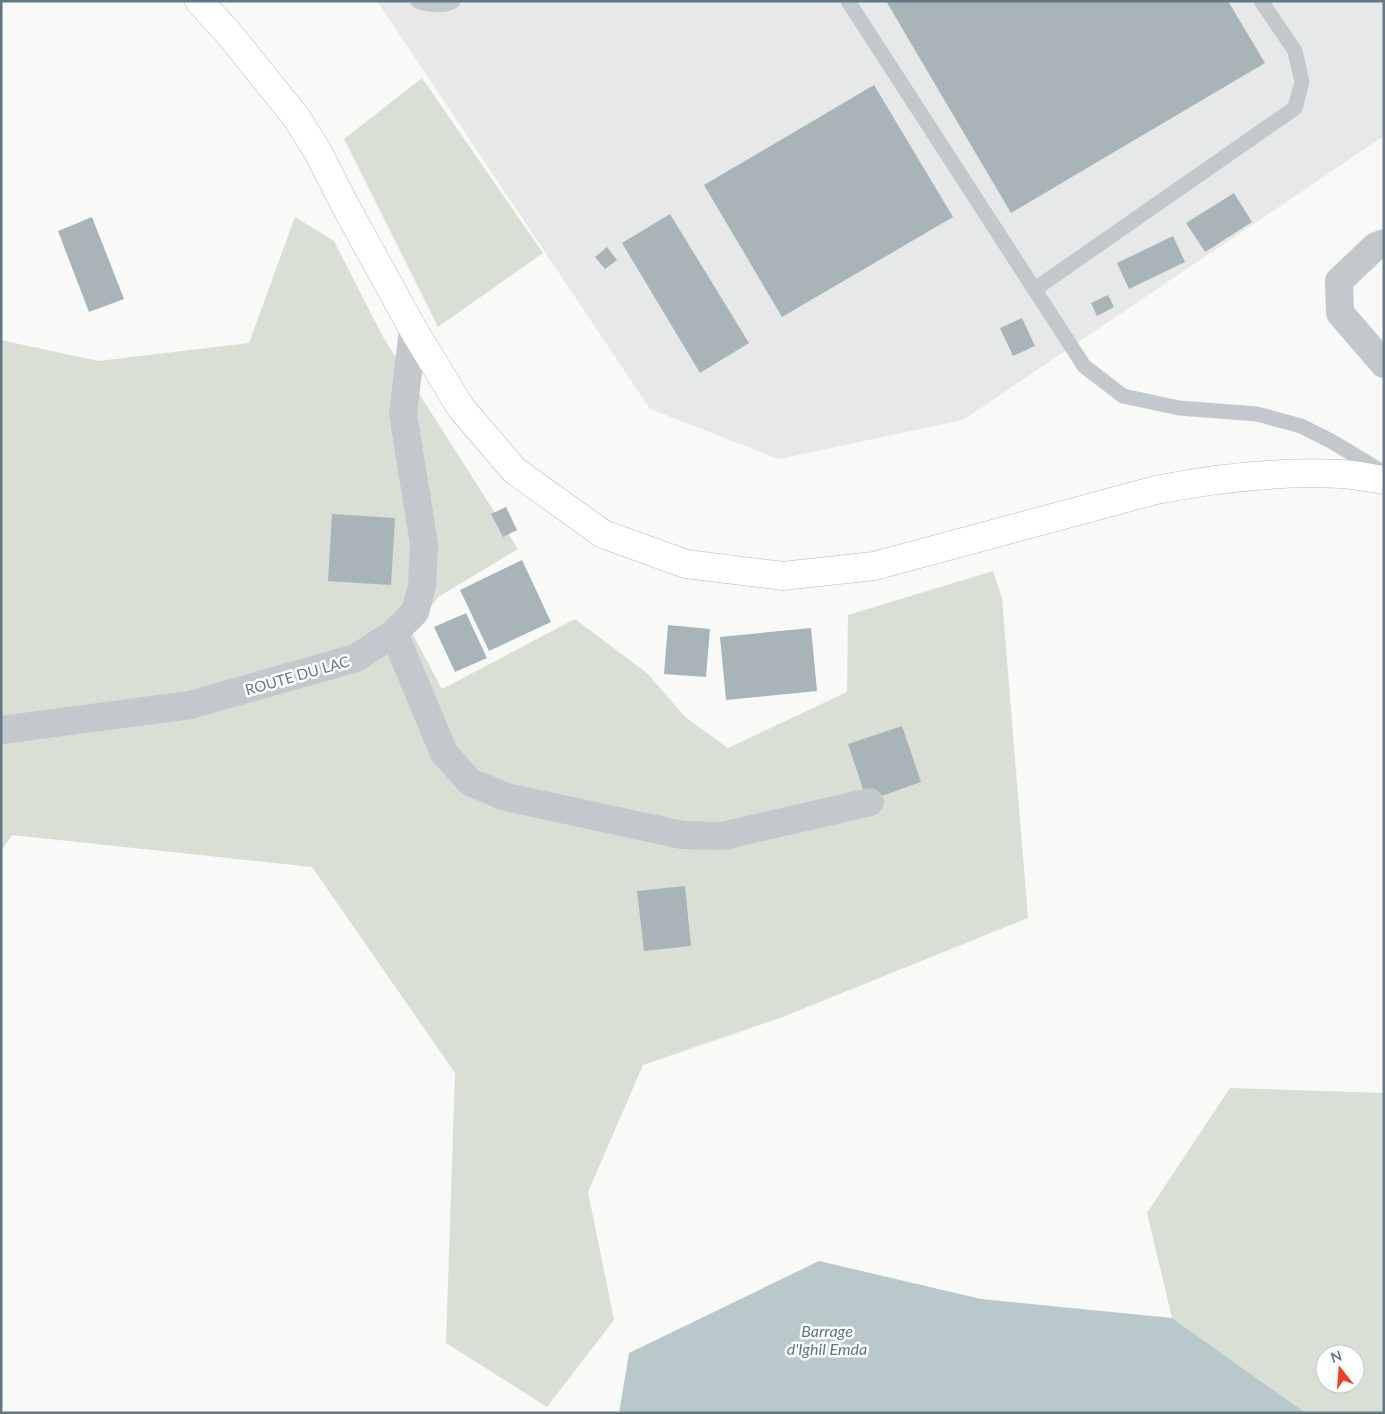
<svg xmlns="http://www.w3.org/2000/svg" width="1385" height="1414" font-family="Lato,sans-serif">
	<rect width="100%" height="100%" fill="#f9f9f7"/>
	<path fill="#e7e9e8" d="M377 1H1384V136L963 420 779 459 650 409Z"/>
	<path fill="#dadfd6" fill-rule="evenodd" d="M422 78 543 253 438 327 344 139Z
		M295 217 334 241 383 337 518 549 438 597 412 633 442 689 575 619 648 674 685 717 728 748 847 692 848 615 993 571 1002 598 1028 918 780 1018 643 1065 588 1192 614 1320 547 1407 446 1343 455 1073 312 867 12 835 1 851V340L98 361 249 343Z
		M1230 1088 1384 1093V1413H1306L1172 1318 1147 1213ZM1325 1354H1355V1384H1325Z"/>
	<path fill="#b9c8cb" d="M819 1261 981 1299 1172 1318 1306 1413H619L629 1353Z"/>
	<path fill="#a9b4b9" d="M886 1H1228L1265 63 1011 213Z
		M874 85 953 217 782 317 704 185Z
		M1234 193 1252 222 1205 252 1186 223Z
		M670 214 749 343 700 373 622 243Z
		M92 217 124 299 89 312 58 231Z
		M1173 236 1185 262 1129 289 1117 263Z
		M607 247 617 260 605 269 595 257Z
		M1108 295 1114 307 1097 316 1091 303Z
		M1022 318 1035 346 1013 356 1000 328Z
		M506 507 517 530 503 537 491 514Z
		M332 514 395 518 391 585 328 581Z
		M522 560 551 622 489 651 460 590Z
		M466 613 487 658 455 672 434 627Z
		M668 625 710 629 706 677 664 674Z
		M811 628 817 691 726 700 720 637Z
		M902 726 921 782 867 801 848 744Z
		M685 886 691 946 644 951 637 891Z"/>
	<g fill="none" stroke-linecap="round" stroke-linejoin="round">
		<g stroke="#b3babe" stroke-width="29">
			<path id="primary" d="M199 1 230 35 296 117 318 152 346 207 413 329 461 408 514 470 603 534 686 564 783 576 874 566 1156 490C1217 478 1279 471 1342 474 1356 475 1370 478 1384 480"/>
		</g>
		<path stroke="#c2c8cb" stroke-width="15" d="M418 1C428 5 444 7 453 1
			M848 1 1084 366 1123 396 1179 408 1257 414 1301 426 1331 441 1384 473
			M1035 289 1295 108 1302 82 1295 51 1261 1"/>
		<path stroke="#c2c8cb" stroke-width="28" d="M394 633 444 753 470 782 506 797 682 835 722 836 870 802
			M1 730 190 705 356 658 394 633 415 612 422 586 424 544 403 414 413 329"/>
		<path stroke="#c2c8cb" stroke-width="28" d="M1384 243 1376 246 1339 281 1340 313 1384 364"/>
		<use href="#primary" stroke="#fff" stroke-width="28"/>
	</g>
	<g text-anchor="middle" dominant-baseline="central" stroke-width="5" stroke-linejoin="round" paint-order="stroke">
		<g font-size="15" fill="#637884" stroke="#fff">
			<text transform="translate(297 675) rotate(-16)">ROUTE DU LAC</text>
		</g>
		<g font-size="16" font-style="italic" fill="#5e777d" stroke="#fff">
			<text x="827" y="1330">Barrage<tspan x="827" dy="18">d'Ighil Emda</tspan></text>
		</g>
	</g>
	<rect width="1385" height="1414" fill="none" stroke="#637884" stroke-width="5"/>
	<g transform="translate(1340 1369) rotate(343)"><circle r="24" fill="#ffffff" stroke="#c1c9ce"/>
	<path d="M0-4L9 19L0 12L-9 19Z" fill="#ee4123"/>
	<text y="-8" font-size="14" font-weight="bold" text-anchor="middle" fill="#637884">N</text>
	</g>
</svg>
